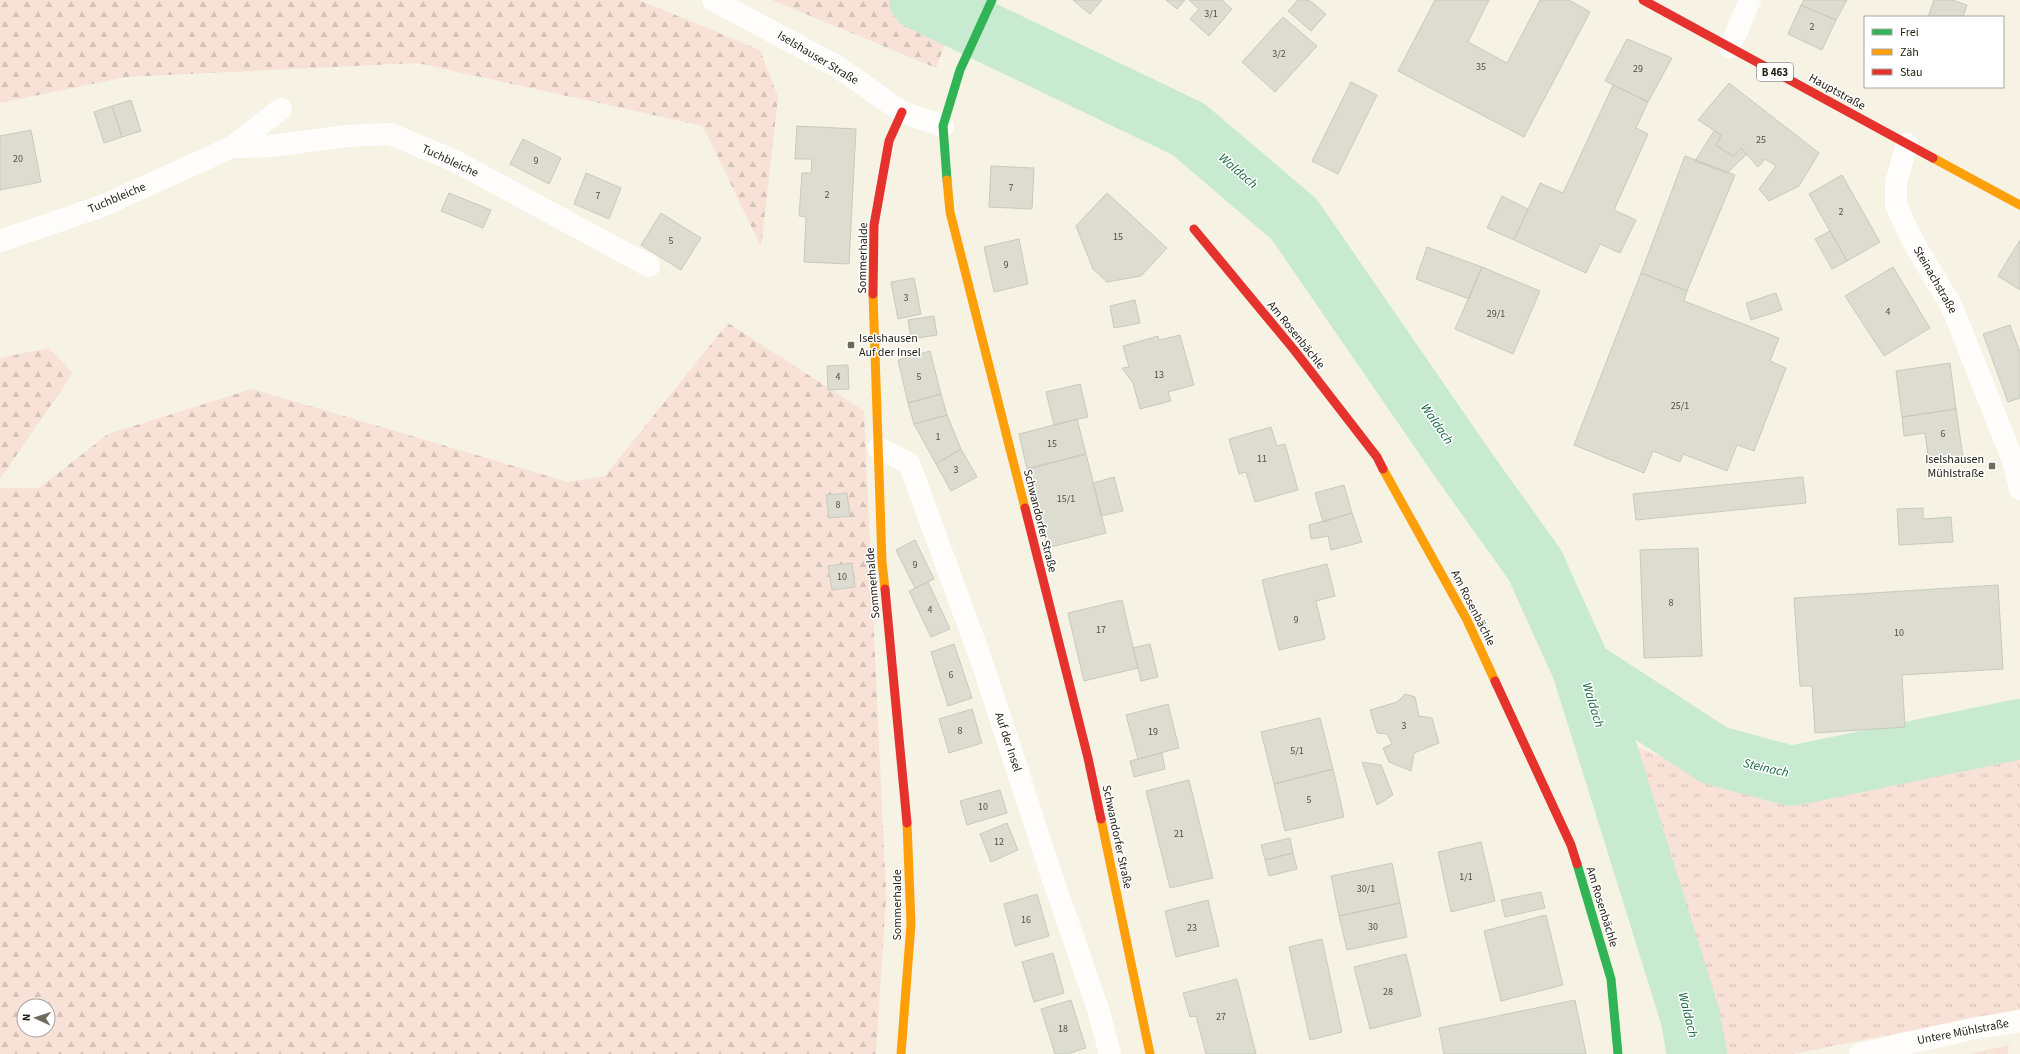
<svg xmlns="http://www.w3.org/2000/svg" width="2020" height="1054" font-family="'Source Sans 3',sans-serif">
	<defs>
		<pattern id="grass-tufts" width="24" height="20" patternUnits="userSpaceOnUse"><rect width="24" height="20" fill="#f8e1d7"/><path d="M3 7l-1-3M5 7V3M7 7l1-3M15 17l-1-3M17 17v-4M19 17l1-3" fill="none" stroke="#d4c1b8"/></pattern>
		<pattern id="forest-firs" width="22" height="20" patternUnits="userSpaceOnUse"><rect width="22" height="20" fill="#f8e1d7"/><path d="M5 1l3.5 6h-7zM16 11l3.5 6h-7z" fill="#d4c1b8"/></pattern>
	</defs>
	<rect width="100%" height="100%" fill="#f6f3e5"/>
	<path fill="url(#grass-tufts)" d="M1606 735 1786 805 2020 754V1009L1792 1054H1714Z
		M2009 1045 2008 1054H1969Z"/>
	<path fill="url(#forest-firs)" fill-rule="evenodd" d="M0 0H639L760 50 778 97 761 247 703 126 417 63 126 77 0 103Z
		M772 0H961L936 68Z
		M728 323 864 411 886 896 876 1054H0V488H39L108 434 252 389 568 482 605 476ZM24 1006H48V1030H24Z
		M49 348 73 373 0 479V358Z"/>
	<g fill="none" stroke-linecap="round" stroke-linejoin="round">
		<path stroke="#c8ead0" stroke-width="60" d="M919 0 1188 129 1294 219 1462 463 1535 565 1582 669 1690 1016 1697 1054
			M1582 669 1714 755 1791 776 2020 729"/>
	</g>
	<path fill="#dcdcd1" stroke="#c8cabd" d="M1073 0H1102L1090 14Z
		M1166 0H1185L1177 9Z
		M1189 0H1222L1232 9 1209 36 1190 19 1199 9Z
		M1298 0H1309L1326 14 1311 31 1288 11Z
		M1435 0H1489L1468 42 1507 63 1540 0H1569L1590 12 1524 137 1398 71Z
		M1804 0H1847L1836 20 1801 5Z
		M1934 0H1952L1967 5 1963 17H1928Z
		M1801 5 1836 20 1822 50 1788 34Z
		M1283 17 1317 46 1275 92 1242 62Z
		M1627 39 1672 58 1648 102 1605 81Z
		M1351 82 1377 95 1338 174 1312 161Z
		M1729 83 1819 153 1799 186 1769 201 1759 189 1776 166 1765 159 1758 167 1741 148 1733 156 1716 145 1721 135 1698 120Z
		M1613 85 1648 102 1636 128 1648 134 1614 210 1636 220 1620 253 1600 244 1586 273 1514 240 1540 183 1563 193Z
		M131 100 141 131 122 137 112 106Z
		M112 106 122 137 104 143 94 112Z
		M797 126 856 129 849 264 804 262 806 217 799 216 802 173H811L812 159H795Z
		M31 130 41 182 0 190V136Z
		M1714 131 1721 135 1716 145 1733 156 1741 148 1747 154 1727 173 1695 161Z
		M523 139 561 158 549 184 510 164Z
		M1685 156 1735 175 1687 291 1641 273Z
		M991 166 1034 168 1032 209 989 207Z
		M586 173 621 188 609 219 574 204Z
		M1842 175 1880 242 1847 261 1809 194Z
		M449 193 491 210 483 228 441 211Z
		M1107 193 1167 248 1141 276 1107 282 1093 269 1076 226Z
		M1502 196 1528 209 1514 240 1487 228Z
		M661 213 701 238 681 270 641 245Z
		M1830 231 1847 261 1832 269 1815 239Z
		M1019 239 1028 284 994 292 984 247Z
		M2020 240V290L1998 276Z
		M1427 247 1482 267 1469 299 1416 279Z
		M1482 267 1540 291 1513 354 1455 329Z
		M1893 267 1930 328 1884 356 1845 296Z
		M1641 273 1687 291 1684 301 1779 338 1770 361 1786 368 1754 451 1737 445 1727 471 1683 454 1680 462 1653 451 1644 473 1574 445Z
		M914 278 921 314 898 319 891 282Z
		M1776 293 1782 310 1751 320 1746 303Z
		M1135 300 1140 323 1114 328 1110 306Z
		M934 316 937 335 911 339 908 320Z
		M2010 325 2020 352V398L2008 402 1983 334Z
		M1180 335 1194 385 1168 392 1171 401 1140 409 1133 383 1122 368 1129 367 1123 346 1158 336 1159 340Z
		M930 351 941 394 908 403 898 360Z
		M1950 363 1956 409 1902 417 1896 371Z
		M848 365 849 389 828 390 827 366Z
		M1080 384 1088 417 1054 425 1046 392Z
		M941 394 947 415 914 424 908 403Z
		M1956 409 1963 457 1929 462 1925 433 1904 436 1902 417Z
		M947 415 961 449 936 464 914 424Z
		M1077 419 1086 454 1027 469 1019 434Z
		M1271 427 1277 446 1285 444 1298 490 1255 502 1246 472 1239 474 1229 439Z
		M961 449 977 477 951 491 936 464Z
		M1086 454 1106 533 1047 548 1027 469Z
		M1114 477 1123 511 1101 516 1093 483Z
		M1803 477 1806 503 1636 520 1633 494Z
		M1344 485 1352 513 1323 522 1315 493Z
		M847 493 850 516 829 518 826 495Z
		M1923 508V519L1951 517 1953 542 1899 545 1897 509Z
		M1352 513 1362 542 1331 550 1328 536 1311 539 1309 525Z
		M915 540 934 579 915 588 896 550Z
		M1698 548 1702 656 1644 658 1640 550Z
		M852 563 855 587 832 590 828 566Z
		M1327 564 1335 596 1316 601 1325 639 1279 650 1262 580Z
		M928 582 950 629 931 637 909 591Z
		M1998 585 2003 669 1902 675 1905 727 1815 733 1812 686H1800L1794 598Z
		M1122 600 1138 668 1084 681 1068 613Z
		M954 644 972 698 948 706 931 652Z
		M1150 644 1158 677 1141 681 1133 648Z
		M1405 694 1415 697 1419 716 1432 718 1439 743 1414 753 1411 771 1389 762 1383 748 1392 744 1387 734 1377 733 1370 710 1397 702Z
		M1168 704 1179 748 1138 759 1126 715Z
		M972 709 982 743 949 753 939 719Z
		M1320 718 1333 769 1274 784 1261 732Z
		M1162 753 1165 769 1134 777 1130 761Z
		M1362 762 1381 765 1393 795 1377 805Z
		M1333 769 1344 817 1285 831 1274 784Z
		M1189 780 1213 878 1170 888 1146 791Z
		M1000 790 1007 813 967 825 960 801Z
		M1007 823 1018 850 991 862 980 834Z
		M1290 838 1293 853 1265 860 1261 845Z
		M1481 842 1495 901 1451 912 1438 852Z
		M1293 853 1297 869 1269 876 1265 860Z
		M1392 863 1400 903 1339 916 1331 876Z
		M1541 892 1545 908 1505 917 1501 900Z
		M1037 894 1049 936 1015 946 1004 904Z
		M1208 900 1219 946 1176 957 1165 911Z
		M1400 903 1407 937 1347 950 1339 916Z
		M1546 915 1563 985 1501 1001 1484 931Z
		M1322 939 1342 1032 1310 1040 1289 947Z
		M1053 953 1064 993 1034 1002 1022 962Z
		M1406 954 1421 1016 1370 1029 1354 967Z
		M1237 979 1256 1054H1206L1196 1016 1190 1017 1183 993Z
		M1071 1000 1086 1048 1067 1054H1055L1041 1009Z
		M1575 1000 1586 1054H1444L1439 1028Z"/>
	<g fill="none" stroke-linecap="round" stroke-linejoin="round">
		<path stroke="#fefdfb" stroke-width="22" d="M713 0 838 67 902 112 943 126
			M1730 47 1750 0
			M1907 144 1896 183V205L1912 240 1952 307 2012 458 2020 489
			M232 147 271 146 347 136 390 134 453 160 649 266
			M0 241 102 206 232 147 281 109
			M879 448 909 463 983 665 1051 874 1098 1009 1110 1054
			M1860 1054 1976 1028 2020 1021"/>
		<path stroke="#30b455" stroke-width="9" d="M947 180 943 126 960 70 992 0
			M1577 864 1611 979 1618 1054"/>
		<path stroke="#ff9f0a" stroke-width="9" d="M1933 158 2020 205
			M947 180 950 212 1025 508
			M873 294 882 562 885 589
			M1383 469 1467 620 1495 681
			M1101 819 1150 1054
			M901 1054 911 924 907 823"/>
		<path stroke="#e5322d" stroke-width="9" d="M1643 0 1933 158
			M1194 229 1295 351 1377 457 1383 469
			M873 294 874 225 889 141 902 112
			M1025 508 1088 758 1101 819
			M885 589 907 823
			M1495 681 1571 845 1577 864"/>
	</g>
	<g fill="#6e6a5e" stroke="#fff" stroke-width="1.5">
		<rect x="847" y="341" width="8" height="8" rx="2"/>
		<rect x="1988" y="462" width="8" height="8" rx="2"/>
	</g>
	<g text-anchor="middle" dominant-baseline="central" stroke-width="3" stroke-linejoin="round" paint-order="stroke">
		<g font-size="10" fill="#525044">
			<text x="1211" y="14">3/1</text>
			<text x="1812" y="27">2</text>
			<text x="1279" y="54">3/2</text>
			<text x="1481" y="67">35</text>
			<text x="1638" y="69">29</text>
			<text x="1761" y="140">25</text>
			<text x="18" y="159">20</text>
			<text x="536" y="161">9</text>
			<text x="1011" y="188">7</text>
			<text x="827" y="195">2</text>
			<text x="598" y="196">7</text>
			<text x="1841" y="212">2</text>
			<text x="1118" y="237">15</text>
			<text x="671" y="241">5</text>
			<text x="1006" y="265">9</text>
			<text x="906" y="298">3</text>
			<text x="1888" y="312">4</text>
			<text x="1496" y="314">29/1</text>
			<text x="1159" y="375">13</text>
			<text x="838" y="377">4</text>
			<text x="919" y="377">5</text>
			<text x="1680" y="406">25/1</text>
			<text x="1943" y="434">6</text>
			<text x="938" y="437">1</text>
			<text x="1052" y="444">15</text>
			<text x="1262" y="459">11</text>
			<text x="956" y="470">3</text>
			<text x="1066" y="499">15/1</text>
			<text x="838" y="505">8</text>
			<text x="915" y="565">9</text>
			<text x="842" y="577">10</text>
			<text x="1671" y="603">8</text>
			<text x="930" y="610">4</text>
			<text x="1296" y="620">9</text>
			<text x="1101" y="630">17</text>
			<text x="1899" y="633">10</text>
			<text x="951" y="675">6</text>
			<text x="1404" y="726">3</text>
			<text x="960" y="731">8</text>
			<text x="1153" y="732">19</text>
			<text x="1297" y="751">5/1</text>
			<text x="1309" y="800">5</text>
			<text x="983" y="807">10</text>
			<text x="1179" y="834">21</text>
			<text x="999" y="842">12</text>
			<text x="1466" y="877">1/1</text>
			<text x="1366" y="889">30/1</text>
			<text x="1026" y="920">16</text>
			<text x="1373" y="927">30</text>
			<text x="1192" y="928">23</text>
			<text x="1388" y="992">28</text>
			<text x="1221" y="1017">27</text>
			<text x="1063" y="1029">18</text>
		</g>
		<rect fill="#fff" stroke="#66645b" stroke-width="1" x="1757" y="63" width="36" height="18" rx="3"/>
		<g font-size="11" font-weight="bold" fill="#242115">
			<text x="1775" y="72">B 463</text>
		</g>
		<g font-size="12" fill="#242115" stroke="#fff">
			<text transform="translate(818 58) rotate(31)">Iselshauser Straße</text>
			<text transform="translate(1837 92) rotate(29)">Hauptstraße</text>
			<text transform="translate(450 161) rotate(25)">Tuchbleiche</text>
			<text transform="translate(117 198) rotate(-23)">Tuchbleiche</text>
			<text transform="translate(863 258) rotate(-89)">Sommerhalde</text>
			<text transform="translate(1935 280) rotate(60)">Steinachstraße</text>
			<text transform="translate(1296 335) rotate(51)">Am Rosenbächle</text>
			<text transform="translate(1040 521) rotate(76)">Schwandorfer Straße</text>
			<text transform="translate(873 583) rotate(-95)">Sommerhalde</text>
			<text transform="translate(1473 608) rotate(63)">Am Rosenbächle</text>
			<text transform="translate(1008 742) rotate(72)">Auf der Insel</text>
			<text transform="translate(1117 837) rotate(78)">Schwandorfer Straße</text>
			<text transform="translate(897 905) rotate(-90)">Sommerhalde</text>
			<text transform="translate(1602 907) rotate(73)">Am Rosenbächle</text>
			<text transform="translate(1963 1032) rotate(-11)">Untere Mühlstraße</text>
		</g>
		<g font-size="12" fill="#242115" stroke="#fff" text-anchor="start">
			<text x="859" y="338">Iselshausen<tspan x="859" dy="14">Auf der Insel</tspan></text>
			<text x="1984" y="459" text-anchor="end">Iselshausen<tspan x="1984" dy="14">Mühlstraße</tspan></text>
		</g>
		<g font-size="13" font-style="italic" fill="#186842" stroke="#fff">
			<text transform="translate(1238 171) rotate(41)">Waldach</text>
			<text transform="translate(1437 424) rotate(55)">Waldach</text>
			<text transform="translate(1593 705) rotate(73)">Waldach</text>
			<text transform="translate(1766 768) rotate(13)">Steinach</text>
			<text transform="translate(1688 1015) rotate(76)">Waldach</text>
		</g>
	</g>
	<rect x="1864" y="16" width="140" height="72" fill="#ffffff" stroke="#a7a6a1"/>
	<rect x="1872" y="29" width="20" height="6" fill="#30b455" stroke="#a7a6a1"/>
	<text x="1900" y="36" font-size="12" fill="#242115">Frei</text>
	<rect x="1872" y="49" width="20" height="6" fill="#ff9f0a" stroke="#a7a6a1"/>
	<text x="1900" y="56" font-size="12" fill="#242115">Zäh</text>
	<rect x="1872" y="69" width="20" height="6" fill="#e5322d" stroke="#a7a6a1"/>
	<text x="1900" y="76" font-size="12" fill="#242115">Stau</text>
	<g transform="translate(36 1018) rotate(273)"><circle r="19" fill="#ffffff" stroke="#a7a6a1"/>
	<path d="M0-3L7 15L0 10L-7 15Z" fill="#6e6a5e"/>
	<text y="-6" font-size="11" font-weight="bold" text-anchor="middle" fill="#242115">N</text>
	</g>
</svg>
